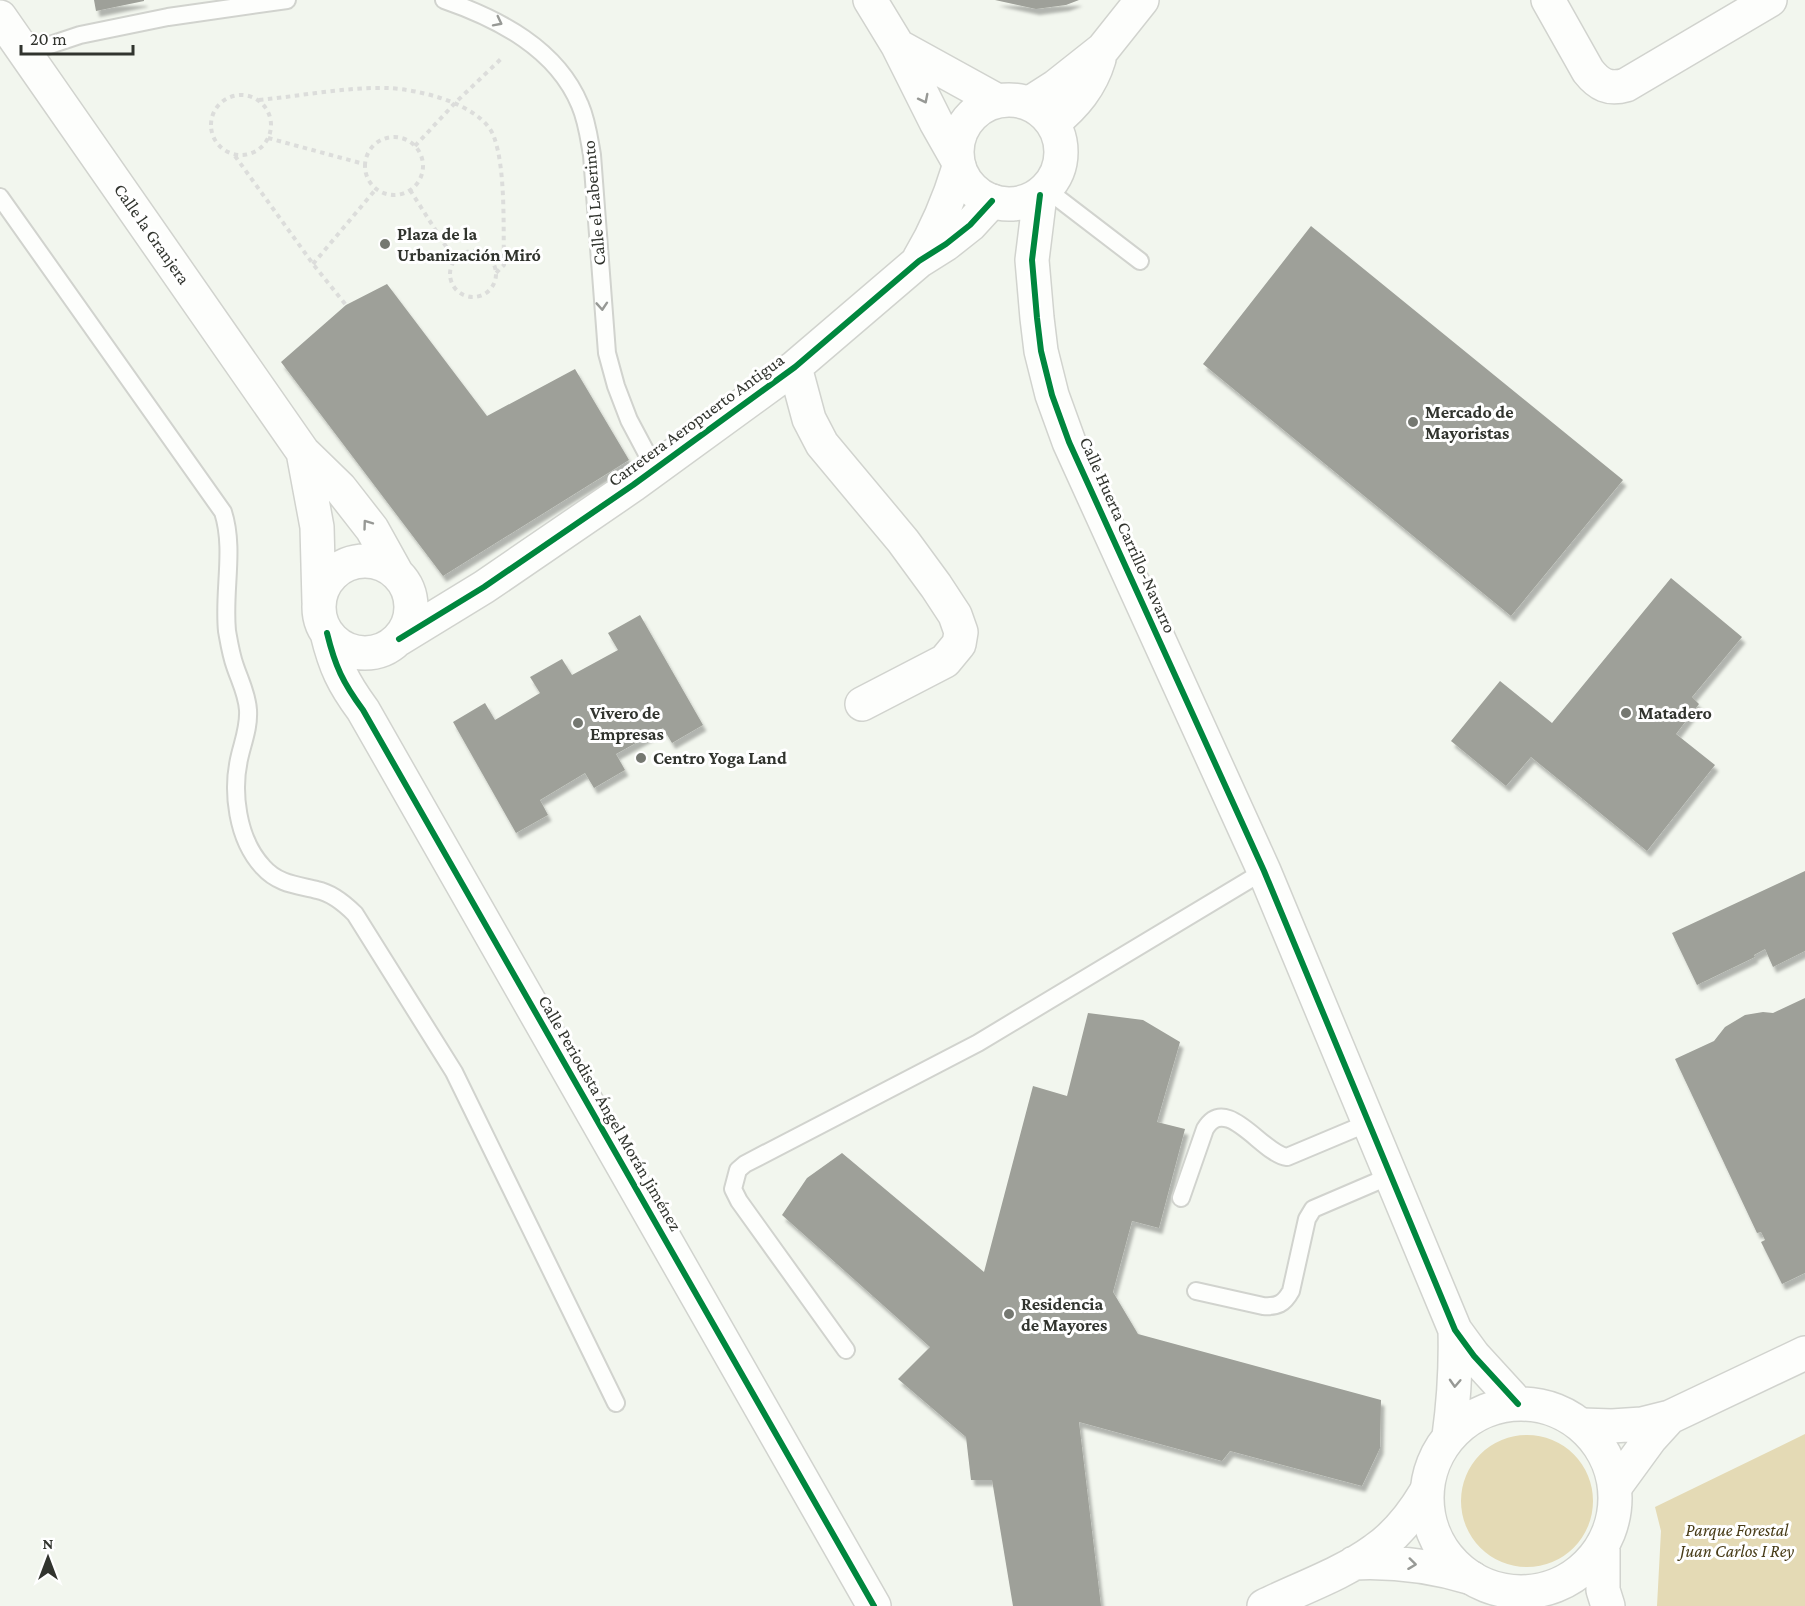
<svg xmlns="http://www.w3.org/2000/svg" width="1805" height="1606" font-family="'Crimson Pro',serif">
	<defs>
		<filter id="shadow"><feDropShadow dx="3.5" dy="6" stdDeviation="1.5" flood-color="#0004"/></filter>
	</defs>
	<rect width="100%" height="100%" fill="#f2f6ee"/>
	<path fill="#e4dab5" d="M1805 1434V1606H1657L1661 1531 1655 1507Z
		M1461 1501a66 66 0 1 1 132 0a66 66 0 1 1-132 0Z"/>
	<path fill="#9ea099" filter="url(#shadow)" d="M94 0H144V1L96 11Z
		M995 0H1079L1066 5 1036 9Z
		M1311 226 1623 480 1511 616 1203 364Z
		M387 284 487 416 575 369 629 460 443 576 281 362 346 305Z
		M1671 578 1742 637 1692 697 1699 704 1676 734 1715 765 1647 851 1531 757 1506 786 1451 741 1500 681 1552 723Z
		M640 615 703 725 672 743 663 728 616 754 625 770 594 788 585 773 540 800 548 815 516 833 453 722 485 703 495 720 540 693 530 677 562 659 572 675 618 650 608 633Z
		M1805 871V951L1773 967 1765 949 1754 955 1755 957 1697 985 1672 933Z
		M1805 998V1273L1782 1284 1761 1242 1765 1240 1761 1232 1757 1233 1675 1059 1714 1041 1725 1027 1745 1015 1763 1012 1773 1013Z
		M1088 1013 1143 1020 1180 1042 1157 1122 1185 1129 1159 1228 1132 1221 1113 1292 1138 1334 1381 1400 1380 1448 1362 1486 1230 1451 1222 1461 1079 1422 1101 1606H1013L992 1480H971L966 1437 898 1379 930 1347 782 1215 807 1178 842 1153 984 1272 1033 1086 1067 1096Z"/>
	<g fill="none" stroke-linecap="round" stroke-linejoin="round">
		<g stroke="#d1d3ce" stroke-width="20">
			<path id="service" d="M444 0C499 19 557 49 580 105 587 121 589 138 592 155L607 353 616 386 629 420 655 469
				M26 53 80 35 168 17 287 0
				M1046 189 1140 261
				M0 197 223 512C235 549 223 591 227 631 229 642 231 655 235 666 240 681 247 694 248 710 249 726 244 739 240 755 231 791 237 839 263 867 278 884 297 885 317 890 332 893 344 903 355 914L454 1072 616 1403
				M1181 1198 1205 1129C1227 1093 1262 1154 1287 1157L1368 1123
				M1196 1291 1263 1306C1277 1307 1284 1304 1291 1291L1307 1219 1313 1209 1390 1176
				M846 1350 739 1201 733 1189 738 1170 745 1164 978 1043 1264 871"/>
		</g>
		<g stroke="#d1d3ce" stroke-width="36">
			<path id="minor" d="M1548 0 1588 71C1599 85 1609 90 1626 85L1770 0
				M0 17 303 452 340 488 372 529 397 574
				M1030 103 1055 87 1103 49 1142 0
				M1053 123C1075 105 1091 86 1099 59
				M919 259C937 229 949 200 959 167
				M795 367 809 419 822 444 903 541 936 586 955 615 961 632 959 644 945 661 862 704
				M303 452 317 527 319 602
				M319 607a46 46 0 1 1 92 0a46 46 0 1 1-92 0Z
				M327 633C335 666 343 683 363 710L874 1606
				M399 639 484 587 633 485 795 367 919 261 946 244 970 225 992 201
				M1582 1425 1612 1426 1642 1424 1670 1417 1805 1353
				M1615 1487 1650 1439 1670 1417
				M1354 1563C1395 1561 1432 1566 1472 1578
				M1264 1606C1301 1588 1342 1574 1375 1550 1397 1535 1413 1514 1426 1492"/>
		</g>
		<g stroke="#d1d3ce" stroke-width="36">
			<path id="tertiary" d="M870 0 898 46 936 122 957 159
				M898 46 996 100
				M957 152a52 52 0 1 1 104 0a52 52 0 1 1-104 0Z
				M1040 195 1032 260 1037 318 1041 351 1052 395 1069 442 1264 871 1455 1330 1474 1356 1518 1404
				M1427 1498a94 94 0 1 1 188 0a94 94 0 1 1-188 0Z
				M1449 1436C1454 1400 1456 1366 1455 1330
				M1603 1544V1590L1608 1606"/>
		</g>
		<path stroke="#dcdddb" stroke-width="4" stroke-dasharray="4.5 4.5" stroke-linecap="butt" d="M211 125a30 30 0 1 1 60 0a30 30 0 1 1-60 0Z
			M259 100C301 96 345 87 387 88 418 89 482 104 494 137 506 170 503 229 504 265L496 273
			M365 166a29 29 0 1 1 58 0a29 29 0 1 1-58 0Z
			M268 138 364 164
			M415 146 455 103 503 57
			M235 156 313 264 346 305
			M410 190 454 259
			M450 274a23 23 0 1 1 46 0a23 23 0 1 1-46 0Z
			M313 264 376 189"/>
		<use href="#service" stroke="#fdfefc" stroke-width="16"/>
		<use href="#minor" stroke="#fdfefc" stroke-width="33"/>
		<use href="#tertiary" stroke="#fdfefc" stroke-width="33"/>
		<g stroke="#fff" stroke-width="10">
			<path id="cycleway" d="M1040 195 1032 260 1037 318 1041 351 1052 395 1069 442 1264 871 1455 1330 1474 1356 1518 1404
				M327 633C335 666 343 683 363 710L874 1606
				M399 639 484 587 633 485 795 367 919 261 946 244 970 225 992 201"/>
		</g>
		<use href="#cycleway" stroke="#00873e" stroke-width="6"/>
	</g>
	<defs><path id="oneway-chevron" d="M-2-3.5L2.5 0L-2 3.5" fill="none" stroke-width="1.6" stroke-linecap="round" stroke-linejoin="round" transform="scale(1.5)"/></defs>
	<g stroke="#979995">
		<use href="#oneway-chevron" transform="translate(498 22) rotate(27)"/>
		<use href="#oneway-chevron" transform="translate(924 99) rotate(63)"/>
		<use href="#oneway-chevron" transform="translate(602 306) rotate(86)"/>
		<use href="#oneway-chevron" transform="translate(367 524) rotate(-126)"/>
		<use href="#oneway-chevron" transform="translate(1455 1383) rotate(93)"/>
		<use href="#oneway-chevron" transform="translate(1412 1564) rotate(7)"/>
	</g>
	<g fill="#757871" stroke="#fff" stroke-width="2">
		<circle cx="385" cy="244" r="6"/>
		<circle cx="1413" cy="422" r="6"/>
		<circle cx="1626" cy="713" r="6"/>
		<circle cx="578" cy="723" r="6"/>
		<circle cx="641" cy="758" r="6"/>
		<circle cx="1009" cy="1314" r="6"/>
	</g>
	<g text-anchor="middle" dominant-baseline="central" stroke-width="6" stroke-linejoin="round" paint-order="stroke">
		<g font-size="18" fill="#31342e" stroke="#fff">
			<text transform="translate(594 203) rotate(-95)">Calle el Laberinto</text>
			<text transform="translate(152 234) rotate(55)">Calle la Granjera</text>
			<text transform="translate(696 420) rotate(-36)">Carretera Aeropuerto Antigua</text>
			<text transform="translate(1128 535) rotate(66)">Calle Huerta Carrillo-Navarro</text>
			<text transform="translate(610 1113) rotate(60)">Calle Periodista Ángel Morán Jiménez</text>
		</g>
		<g font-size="18" font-weight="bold" fill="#31342e" stroke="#fff" text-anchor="start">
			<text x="397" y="234">Plaza de la<tspan x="397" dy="21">Urbanización Miró</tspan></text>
			<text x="1425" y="412">Mercado de<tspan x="1425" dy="21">Mayoristas</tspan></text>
			<text x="590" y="713">Vivero de<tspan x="590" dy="21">Empresas</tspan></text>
			<text x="1638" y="713">Matadero</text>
			<text x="653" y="758">Centro Yoga Land</text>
			<text x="1021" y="1304">Residencia<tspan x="1021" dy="21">de Mayores</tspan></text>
		</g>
		<g font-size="18" font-style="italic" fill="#483c18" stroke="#fff">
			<text x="1737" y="1530">Parque Forestal<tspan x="1737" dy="21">Juan Carlos I Rey</tspan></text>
		</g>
	</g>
	<g transform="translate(48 1558)" stroke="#ffffff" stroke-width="4.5" paint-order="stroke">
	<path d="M0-4.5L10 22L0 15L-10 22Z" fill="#31342e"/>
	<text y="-9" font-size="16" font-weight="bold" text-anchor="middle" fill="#31342e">N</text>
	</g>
	<path d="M21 45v9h112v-9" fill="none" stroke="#31342e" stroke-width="3"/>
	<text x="30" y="45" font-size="18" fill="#31342e" stroke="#ffffff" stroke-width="4.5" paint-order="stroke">20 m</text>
</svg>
